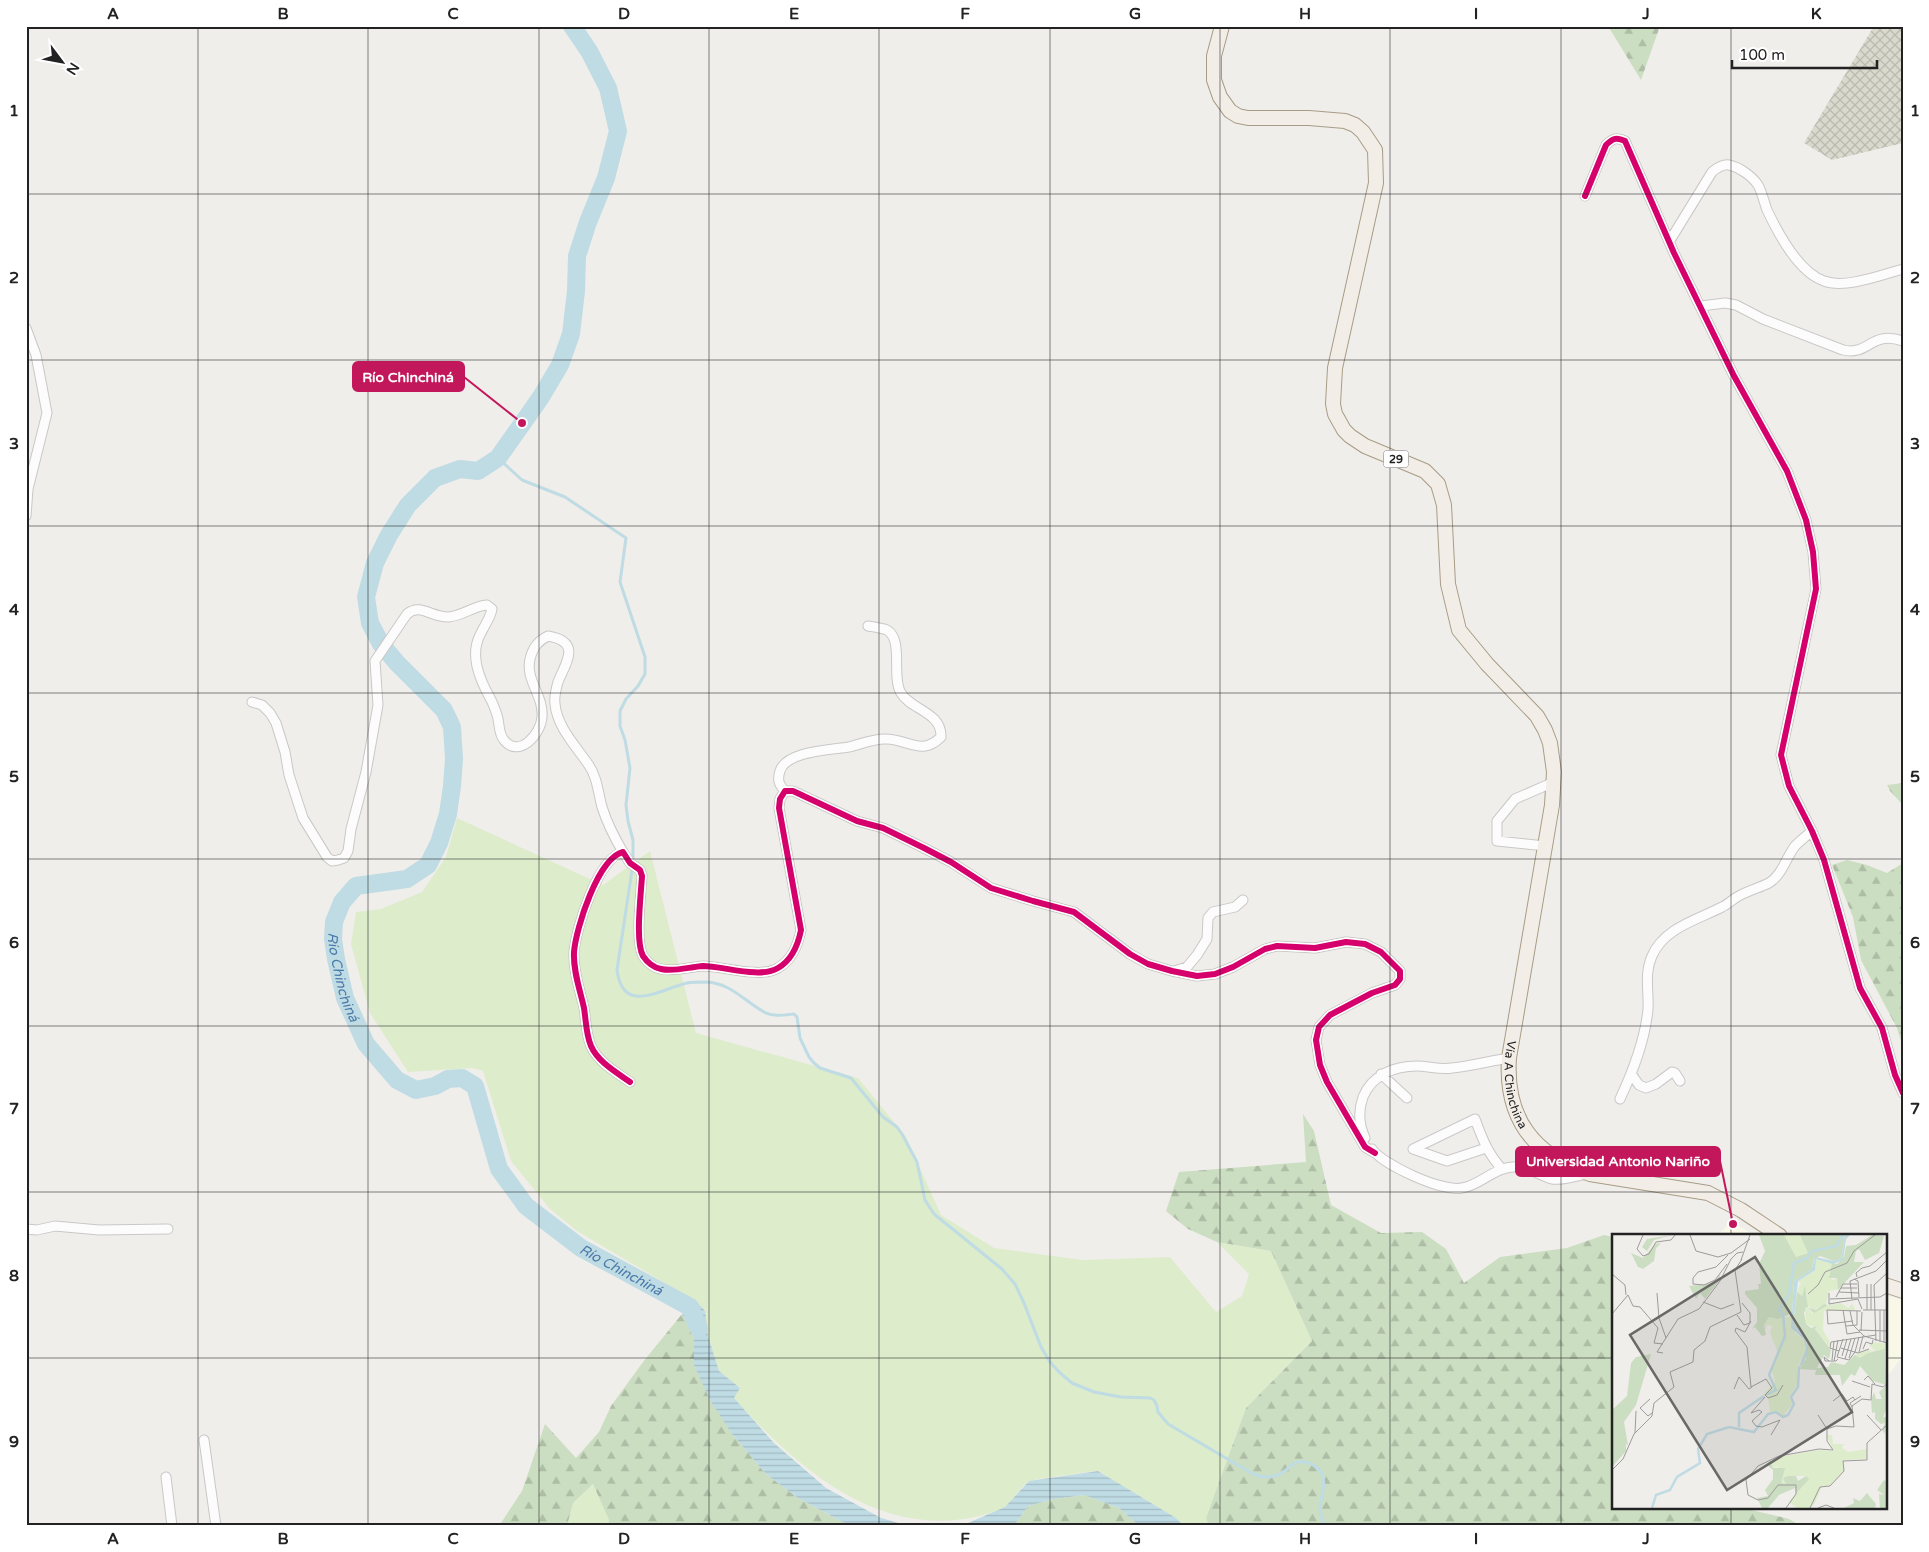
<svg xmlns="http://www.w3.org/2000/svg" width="1929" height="1552" font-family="'Varela Round',sans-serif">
	<defs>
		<pattern id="construction-cross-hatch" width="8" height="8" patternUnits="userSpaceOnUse" patternTransform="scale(1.25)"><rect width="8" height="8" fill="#d9d9cd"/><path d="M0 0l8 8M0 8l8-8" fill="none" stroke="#babab0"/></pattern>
		<pattern id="forest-firs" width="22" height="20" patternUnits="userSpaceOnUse" patternTransform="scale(1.25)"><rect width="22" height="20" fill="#cbdec1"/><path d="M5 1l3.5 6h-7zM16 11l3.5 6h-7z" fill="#aebea6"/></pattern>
		<pattern id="water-rules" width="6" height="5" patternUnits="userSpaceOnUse" patternTransform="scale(1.25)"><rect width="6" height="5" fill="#bfdbe3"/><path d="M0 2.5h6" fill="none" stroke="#a4bcc2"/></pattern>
	</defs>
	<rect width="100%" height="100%" fill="#f0eeeb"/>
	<path fill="#f8f7e8" d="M1732 1221 1744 1229 1756 1236H1717Z
		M1885 1295 1903 1300V1355L1891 1372 1885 1376Z"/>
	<path fill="url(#construction-cross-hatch)" d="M1874 26H1903V143L1832 160 1804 143Z"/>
	<path fill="#ddeccb" d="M457 818 603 885 650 851 696 1033 858 1078 906 1137 941 1215 994 1248 1082 1260 1170 1257 1216 1312 1242 1296 1249 1274 1217 1242 1271 1251 1312 1341 1246 1408 1206 1518 1209 1526H1184L1176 1518C1157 1506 1137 1495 1117 1483 1112 1480 1104 1473 1098 1471 1093 1471 1035 1479 1030 1481 1019 1486 1014 1502 1004 1508 893 1552 802 1474 734 1398L740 1388 719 1371 708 1336 705 1311 697 1302 577 1231 550 1209 511 1161 483 1071 472 1068 408 1072 370 1013 351 944 356 912 381 909 422 892 446 857Z
		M593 1484 609 1520V1526H567L573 1503Z"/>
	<path fill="url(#forest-firs)" d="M1608 26H1660L1641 80Z
		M1903 783V805L1890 791 1887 785Z
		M1847 860 1867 865 1887 873 1903 863V1048L1897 1028 1861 960 1853 917 1832 865Z
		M1303 1114 1314 1131 1331 1205 1381 1233 1422 1232 1446 1249 1464 1283 1500 1257 1567 1248 1604 1235 1613 1237V1508H1743L1789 1519 1801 1526H1209L1206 1518 1246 1408 1312 1341 1271 1251 1217 1242 1188 1229 1166 1211 1179 1172 1306 1162Z
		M682 1314 694 1338V1365L732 1434 766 1474 798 1498 850 1526H609V1520L593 1484 573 1503 567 1526H499L522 1491 545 1424 576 1458 599 1432 611 1406 643 1362Z
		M1084 1495 1119 1508 1139 1526H1011L1016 1523 1028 1506 1054 1499Z"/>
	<path fill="url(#water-rules)" d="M697 1302 705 1311 708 1336 719 1371 740 1388 734 1398 774 1443 826 1488 881 1518 909 1526H850L798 1498 766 1474 732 1434 710 1400 694 1365V1338L682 1314Z
		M1098 1471 1176 1518 1184 1526H1139L1119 1508 1084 1495 1054 1499 1028 1506 1016 1523 1011 1526H946L968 1523 1005 1507 1029 1481Z"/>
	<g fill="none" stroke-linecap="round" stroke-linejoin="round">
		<path stroke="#bfdbe3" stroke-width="3" d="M498 458 522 480 565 497 626 538 620 582 645 657V674L638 686 626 699 620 711V726L625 740 630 768 626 805 628 821 633 840V858
			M632 870 617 970C623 1016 660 989 687 983 693 982 700 982 706 982 731 983 744 1001 764 1012 773 1017 784 1015 794 1014L797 1017 800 1038 809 1057 814 1063 820 1068 851 1078 883 1117 897 1127 902 1134 917 1162 925 1200 934 1214 1002 1269 1015 1284 1024 1303 1041 1347 1050 1362 1059 1372 1072 1383 1094 1392 1121 1397 1150 1398 1154 1400 1157 1406 1158 1412 1168 1424 1253 1474C1265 1479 1276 1478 1286 1470 1289 1468 1292 1464 1295 1463 1305 1458 1321 1467 1323 1477 1327 1496 1313 1503 1325 1526"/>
		<path stroke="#bfdbe3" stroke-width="18" id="s1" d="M572 26 589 51 608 88 618 131 606 178 588 222 577 256 576 291 571 334 560 365 541 397 498 458 478 471 460 469 435 478 408 505 389 535 375 563 366 597 370 623 381 644 397 663 444 710 452 727 454 759 452 786 448 814 439 843 428 865 407 879 356 886 342 902 334 922 333 939 336 959 345 998 366 1044 397 1080 416 1090 435 1086 448 1079 462 1078 475 1086 499 1169 526 1206 581 1248 690 1307 699 1329"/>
		<g stroke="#c9c8c7" stroke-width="11">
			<path id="street" d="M1585 196 1606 145C1613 138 1617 137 1625 141L1674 253 1734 376 1787 471 1806 520 1813 552 1816 589 1781 755 1789 786 1812 831 1824 860 1860 988 1882 1028 1895 1075 1903 1093
				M1669 242 1712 172C1717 168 1723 164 1729 165 1739 167 1752 176 1758 185 1762 192 1764 202 1767 210 1778 233 1798 272 1824 281 1845 289 1881 275 1903 269
				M1701 306 1725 303 1736 305 1763 319 1843 350C1870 356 1870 330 1903 341
				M26 328 36 355 47 413 28 489 26 516
				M252 702 262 705 270 713 276 723 285 752 289 775 303 818 327 857 332 861 338 860 344 858 348 851 351 829 366 772 378 705 375 661 407 614C420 603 431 617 448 617 463 616 473 606 487 605L492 609C490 619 485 624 481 633 469 654 479 678 490 698 493 703 495 709 497 715 500 724 498 733 504 740 519 759 541 734 542 717 544 696 525 680 530 659 533 647 538 641 548 636 582 642 566 662 558 682 556 689 554 697 555 704 557 727 576 746 588 764 597 776 598 792 602 807 607 823 614 837 623 852
				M785 791C779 785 777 780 780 771 786 751 831 750 849 747 862 744 874 738 887 739 909 740 922 756 941 737 942 712 911 710 901 693 891 677 904 640 887 630 882 628 874 627 868 626
				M1545 846 1497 841V821L1515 799 1554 782
				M1174 971 1187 967 1197 955 1207 939 1208 918 1213 912 1235 907 1243 900
				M1381 1074 1407 1098
				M1632 1075 1639 1085 1646 1088 1656 1084 1672 1072 1675 1073 1680 1081
				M630 1082C616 1072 598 1062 591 1046 586 1035 586 1020 584 1008 580 990 573 971 574 952 576 928 598 858 623 852L630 863 640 870 642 876C641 895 635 941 643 956 647 962 654 968 661 969 674 972 689 967 703 966 723 966 760 979 778 968 792 960 798 945 801 930L779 808 780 799 785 791H793L857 821 883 828 924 848 951 862 991 888 1033 901 1074 912 1130 954 1148 964 1172 971 1197 976 1215 974 1233 967 1265 949 1277 946 1315 948 1346 942 1365 944 1381 952 1400 971V979L1395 985 1372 993 1330 1015 1319 1027 1316 1040 1320 1065 1327 1082 1365 1147 1375 1153
				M1620 1099C1633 1071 1645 1041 1648 1009 1649 991 1644 974 1652 956 1664 928 1697 920 1722 907 1727 905 1732 900 1737 897 1747 891 1759 888 1769 883 1782 875 1786 858 1795 846 1800 841 1806 836 1812 831
				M1365 1138C1359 1125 1358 1111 1363 1097 1372 1075 1394 1066 1417 1066 1428 1066 1440 1070 1452 1068 1471 1066 1490 1061 1509 1058
				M1372 1149C1383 1165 1442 1192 1462 1188 1482 1185 1495 1165 1519 1167 1530 1168 1541 1176 1552 1179 1562 1181 1576 1176 1586 1174
				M1413 1149 1475 1119C1482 1138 1488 1154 1502 1169
				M1413 1149 1447 1161 1486 1148
				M26 1229 37 1230 55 1226 99 1230 168 1229
				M204 1440 216 1526
				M166 1477 172 1526"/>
		</g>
		<g stroke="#a79c86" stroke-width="16">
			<g id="primary">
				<path id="s2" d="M1222 26 1214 56V80L1220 97 1230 111 1238 116 1248 118H1309L1345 121 1355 125 1363 132 1375 150 1376 183 1335 368 1333 404 1335 414 1344 430 1350 436 1365 446 1425 471 1438 484 1444 505 1448 584 1459 630 1487 664 1537 716 1545 730 1550 743 1554 772 1552 805 1509 1058C1505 1118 1533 1155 1590 1174L1708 1193 1741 1210 1780 1236"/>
				<path d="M1885 1285 1903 1291"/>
			</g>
		</g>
		<use href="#street" stroke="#fdfcfc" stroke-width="9"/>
		<use href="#primary" stroke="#f3ede7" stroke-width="14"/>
		<g stroke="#fff" stroke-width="9">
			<path id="cycleway" d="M1585 196 1606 145C1613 138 1617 137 1625 141L1674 253 1734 376 1787 471 1806 520 1813 552 1816 589 1781 755 1789 786 1812 831 1824 860 1860 988 1882 1028 1895 1075 1903 1093
				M630 1082C616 1072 598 1062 591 1046 586 1035 586 1020 584 1008 580 990 573 971 574 952 576 928 598 858 623 852L630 863 640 870 642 876C641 895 635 941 643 956 647 962 654 968 661 969 674 972 689 967 703 966 723 966 760 979 778 968 792 960 798 945 801 930L779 808 780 799 785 791H793L857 821 883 828 924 848 951 862 991 888 1033 901 1074 912 1130 954 1148 964 1172 971 1197 976 1215 974 1233 967 1265 949 1277 946 1315 948 1346 942 1365 944 1381 952 1400 971V979L1395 985 1372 993 1330 1015 1319 1027 1316 1040 1320 1065 1327 1082 1365 1147 1375 1153"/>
		</g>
		<use href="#cycleway" stroke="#d6006c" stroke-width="6"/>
	</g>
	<path fill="none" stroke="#222" stroke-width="1" stroke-opacity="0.55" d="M198 26V1526M368 26V1526M539 26V1526M709 26V1526M879 26V1526M1050 26V1526M1220 26V1526M1390 26V1526M1561 26V1526M1731 26V1236M26 194H1903M26 360H1903M26 526H1903M26 693H1903M26 859H1903M26 1026H1903M26 1192H1903M26 1358H1613M1885 1358H1903M1731 1508V1526"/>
	<g text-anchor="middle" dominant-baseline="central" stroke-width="4.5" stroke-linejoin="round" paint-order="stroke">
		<rect fill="#fff" stroke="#646464" stroke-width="1" x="1383.5" y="450.5" width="25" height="17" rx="4"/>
		<g font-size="11" font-weight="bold" fill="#222">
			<text x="1396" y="459">29</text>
		</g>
		<g font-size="12" fill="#222" stroke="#fff">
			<text stroke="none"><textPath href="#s2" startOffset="1288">Vía A Chinchina</textPath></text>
		</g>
		<g font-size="14" font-style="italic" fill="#4a7aab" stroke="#fff">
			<text stroke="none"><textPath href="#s1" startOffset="1158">Río Chinchiná</textPath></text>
			<text stroke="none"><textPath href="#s1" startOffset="1609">Río Chinchiná</textPath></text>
		</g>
	</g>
	<g transform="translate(1612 1234)">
		<rect width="275" height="275" fill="#f0eeeb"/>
		<path d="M172 1H188L194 8 196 19 184 23ZM208 24 220 29 217 43 221 46 225 44 227 55 217 57 214 70 202 76 195 72 194 56 189 63 185 58 189 49 186 47 203 36 204 26ZM228 69 237 74 240 69 243 76 212 77 211 96 218 108 217 113 203 95 205 94 194 90 193 73 200 79 213 72ZM180 79 183 99 192 105 194 115 185 135V151L177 163 181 169 171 182 166 177 158 178 156 163 151 161 163 148 159 133 166 119 158 99 160 92 155 91 154 96 152 91 157 83H177ZM263 108 274 110 275 116 258 118 248 124 243 121 253 116 263 117 257 111ZM214 201H220L221 210H232L230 214 236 218 255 215V225L232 226V237L218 252H210L203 269 198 274H185L177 268 195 247 194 242H176L175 250 169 249 166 232 161 234 158 227 167 223 207 216 222 217Z" fill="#ddeccb"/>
		<path d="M60 1 42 6 35 17 30 13 35 5ZM147 1H172L184 23 196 19 188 1H233L229 25 222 27 208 22 202 25 200 35 182 48 180 79 166 85 157 83 152 91 154 101 150 102 143 93 140 95 145 88V74L133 60V57L147 55 146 50H149L147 30 153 17ZM260 1 272 2 267 19 253 26 247 15 244 17 242 28H252L226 56 225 44H217L220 29 225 30 232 23 234 12 244 11ZM49 9 44 14 42 27 31 35 26 33 19 19 31 24 43 10ZM109 39 106 48 93 65 88 59 84 65 77 52 101 49ZM193 52 196 74 204 76 212 70 216 71 202 79 194 73 192 79 194 90 199 94 205 92 203 95 219 116 217 125 212 121 205 134 216 133 219 128 232 131 243 121 248 124 256 119 273 115 274 151 261 147 248 132 243 142 239 140 230 152 228 141H203L204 136 187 135 194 125 195 106 181 90 185 58 190 62ZM39 120 24 171 12 188 16 211 14 210V217L0 233V176L15 162 19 129 24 123ZM275 151V174L271 183H275L273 200 270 196 273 189 269 190 263 185V178L260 179 259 166 262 158 264 165H270L267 158ZM158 227 161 234H173L169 249 174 250 171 244 176 242H184L186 247 194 242 197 245 176 269 184 260 183 254 167 261 156 274H150L145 264 156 262 153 256 161 245V236L154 230ZM272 246 275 248V274H268L267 260 272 261 265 256ZM255 259 264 270 263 274H232L242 269 241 264 248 267Z" fill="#cbdec1"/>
		<path d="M233 1H238L234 5 231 26 221 30 204 25 203 36 186 47 181 90 193 103 196 117 192 128 186 135 194 115 192 105 179 94 182 48 200 35 203 23 222 27 229 25Z" fill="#bfdbe3"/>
		<path fill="none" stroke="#bfdbe3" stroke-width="2.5" d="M154 161 164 156 157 141 173 102 171 80 167 76 177 60 182 29 195 24 199 17 225 12 230 1M127 193V179L152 162M40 274 44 261 58 256 65 243 88 229 86 215 95 200 117 193 142 198 156 180 164 178 171 183 176 181 182 170 179 163 186 153 187 133"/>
		<path fill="none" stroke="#9e9c9b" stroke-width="1" d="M31 1 25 15 31 22 37 20 44 8 59 6 63 1M78 1 84 17 106 23 119 19 138 5M129 26 138 1M115 30 103 46 92 51 81 50V44L86 38 104 33 116 21M0 40 13 51 14 61M245 43 244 39 250 34 258 32 275 18M242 45 246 47 247 63M255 50V76M259 50V76M262 51 264 107M262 51 275 39M229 54H245M227 58 247 59M45 59 47 84 54 104M217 59V70L246 65 250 75M196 60 206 51 213 38 235 29 242 17 263 1M224 63 231 50H245M218 65 268 63 275 59M240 65 238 47 264 37 275 26M91 68 109 75 122 70M231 76 235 100 248 98M251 76H275M272 76V109M238 77 241 91 252 102 275 109M0 80 16 61 21 72 28 73 46 94 42 109 51 110M125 81 132 91 138 89V79L130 69M139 87 133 98 124 94 123 97 135 113 139 153 154 145 160 154 153 161 156 164 165 161 171 151M241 87 216 90 215 76 249 77M234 92 245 91V77M247 96 275 97M249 97 250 78M231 105 225 123 237 126M268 108V76M229 114 246 119 257 115M251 115 254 108 260 110 261 106M227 117 218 114 219 108 264 101M247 118 251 102M51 119 45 118 66 85 87 75 108 47 119 25 125 19 131 18M230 122 235 105M237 124 243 104M233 125 239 105M220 126 222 107M237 126 243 118 247 103M217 127 212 123 213 127H224L226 125M222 127 226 106M252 146 256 142 263 150M240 147 258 153M122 155 127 143 137 155 140 153M153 163 139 179 147 176 150 178 140 187 144 192 150 193 168 186 159 201M38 165 28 174 36 182 40 179M221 167 230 160 235 167 241 163 243 166M240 173 238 169 249 162M206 181 215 195M255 181 269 196M23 199 24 177M0 236 11 225 22 200 40 182 42 169 62 153 58 138 81 128 82 116 93 107 98 93 129 78 123 36 130 25M174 274 184 260V251H166L156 264 146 266 136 261 134 246 146 232 167 222 207 215 221 216 215 207V195L224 192 242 193 240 172 250 165 259 166 260 150 271 153 275 150M198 274 208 253 218 252 232 237 231 227 255 226V209L275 191M206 274 214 271 222 274"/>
		<path fill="#6a6968" fill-opacity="0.15" stroke="#6a6968" stroke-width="2.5" d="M143 23 240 178 115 256 18 101Z"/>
		<rect width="275" height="275" fill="none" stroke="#222" stroke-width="2.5"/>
	</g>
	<path fill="none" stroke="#c2185b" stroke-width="2" d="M522 423L464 377M1733 1224L1720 1161"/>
	<g fill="#c2185b" stroke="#fff" stroke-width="2">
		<circle cx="522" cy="423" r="5"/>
		<circle cx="1733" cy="1224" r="5"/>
	</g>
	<g fill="#c2185b" stroke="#c2185b" stroke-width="2">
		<rect x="353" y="362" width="111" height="29" rx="5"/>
		<rect x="1516" y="1147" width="204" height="29" rx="5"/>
	</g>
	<g font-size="14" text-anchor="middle" font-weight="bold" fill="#fff">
		<text x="408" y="382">Río Chinchiná</text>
		<text x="1618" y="1166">Universidad Antonio Nariño</text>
	</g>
	<rect width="1929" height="1552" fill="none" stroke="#ffffff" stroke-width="55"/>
	<g transform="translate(62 62) rotate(122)" stroke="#ffffff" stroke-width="4" paint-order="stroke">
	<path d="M0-4L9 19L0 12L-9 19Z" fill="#222222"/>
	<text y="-8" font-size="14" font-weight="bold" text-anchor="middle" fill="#222222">N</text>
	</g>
	<path d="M1732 60v8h145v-8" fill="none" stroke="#222222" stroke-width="2.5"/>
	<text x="1739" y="60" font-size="15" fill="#222222" stroke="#ffffff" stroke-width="4" paint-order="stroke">100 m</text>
	<rect x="28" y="28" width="1874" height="1496" fill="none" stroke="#222" stroke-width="2"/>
	<g font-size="16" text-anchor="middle" font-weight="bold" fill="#222">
		<text x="113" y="19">A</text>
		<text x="283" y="19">B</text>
		<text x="453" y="19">C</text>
		<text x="624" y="19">D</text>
		<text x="794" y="19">E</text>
		<text x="965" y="19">F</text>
		<text x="1135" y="19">G</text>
		<text x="1305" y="19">H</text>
		<text x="1476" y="19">I</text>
		<text x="1646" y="19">J</text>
		<text x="1816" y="19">K</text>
		<text x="14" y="116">1</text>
		<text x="1915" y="116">1</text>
		<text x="14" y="283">2</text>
		<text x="1915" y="283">2</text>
		<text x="14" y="449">3</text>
		<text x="1915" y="449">3</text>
		<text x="14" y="615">4</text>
		<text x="1915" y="615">4</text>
		<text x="14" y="782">5</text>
		<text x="1915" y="782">5</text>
		<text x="14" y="948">6</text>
		<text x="1915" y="948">6</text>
		<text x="14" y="1114">7</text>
		<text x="1915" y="1114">7</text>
		<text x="14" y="1281">8</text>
		<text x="1915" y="1281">8</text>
		<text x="14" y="1447">9</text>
		<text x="1915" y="1447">9</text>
		<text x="113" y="1544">A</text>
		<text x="283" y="1544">B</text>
		<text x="453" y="1544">C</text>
		<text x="624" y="1544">D</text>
		<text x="794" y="1544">E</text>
		<text x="965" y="1544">F</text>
		<text x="1135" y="1544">G</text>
		<text x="1305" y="1544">H</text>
		<text x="1476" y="1544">I</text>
		<text x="1646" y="1544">J</text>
		<text x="1816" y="1544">K</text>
	</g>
</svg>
